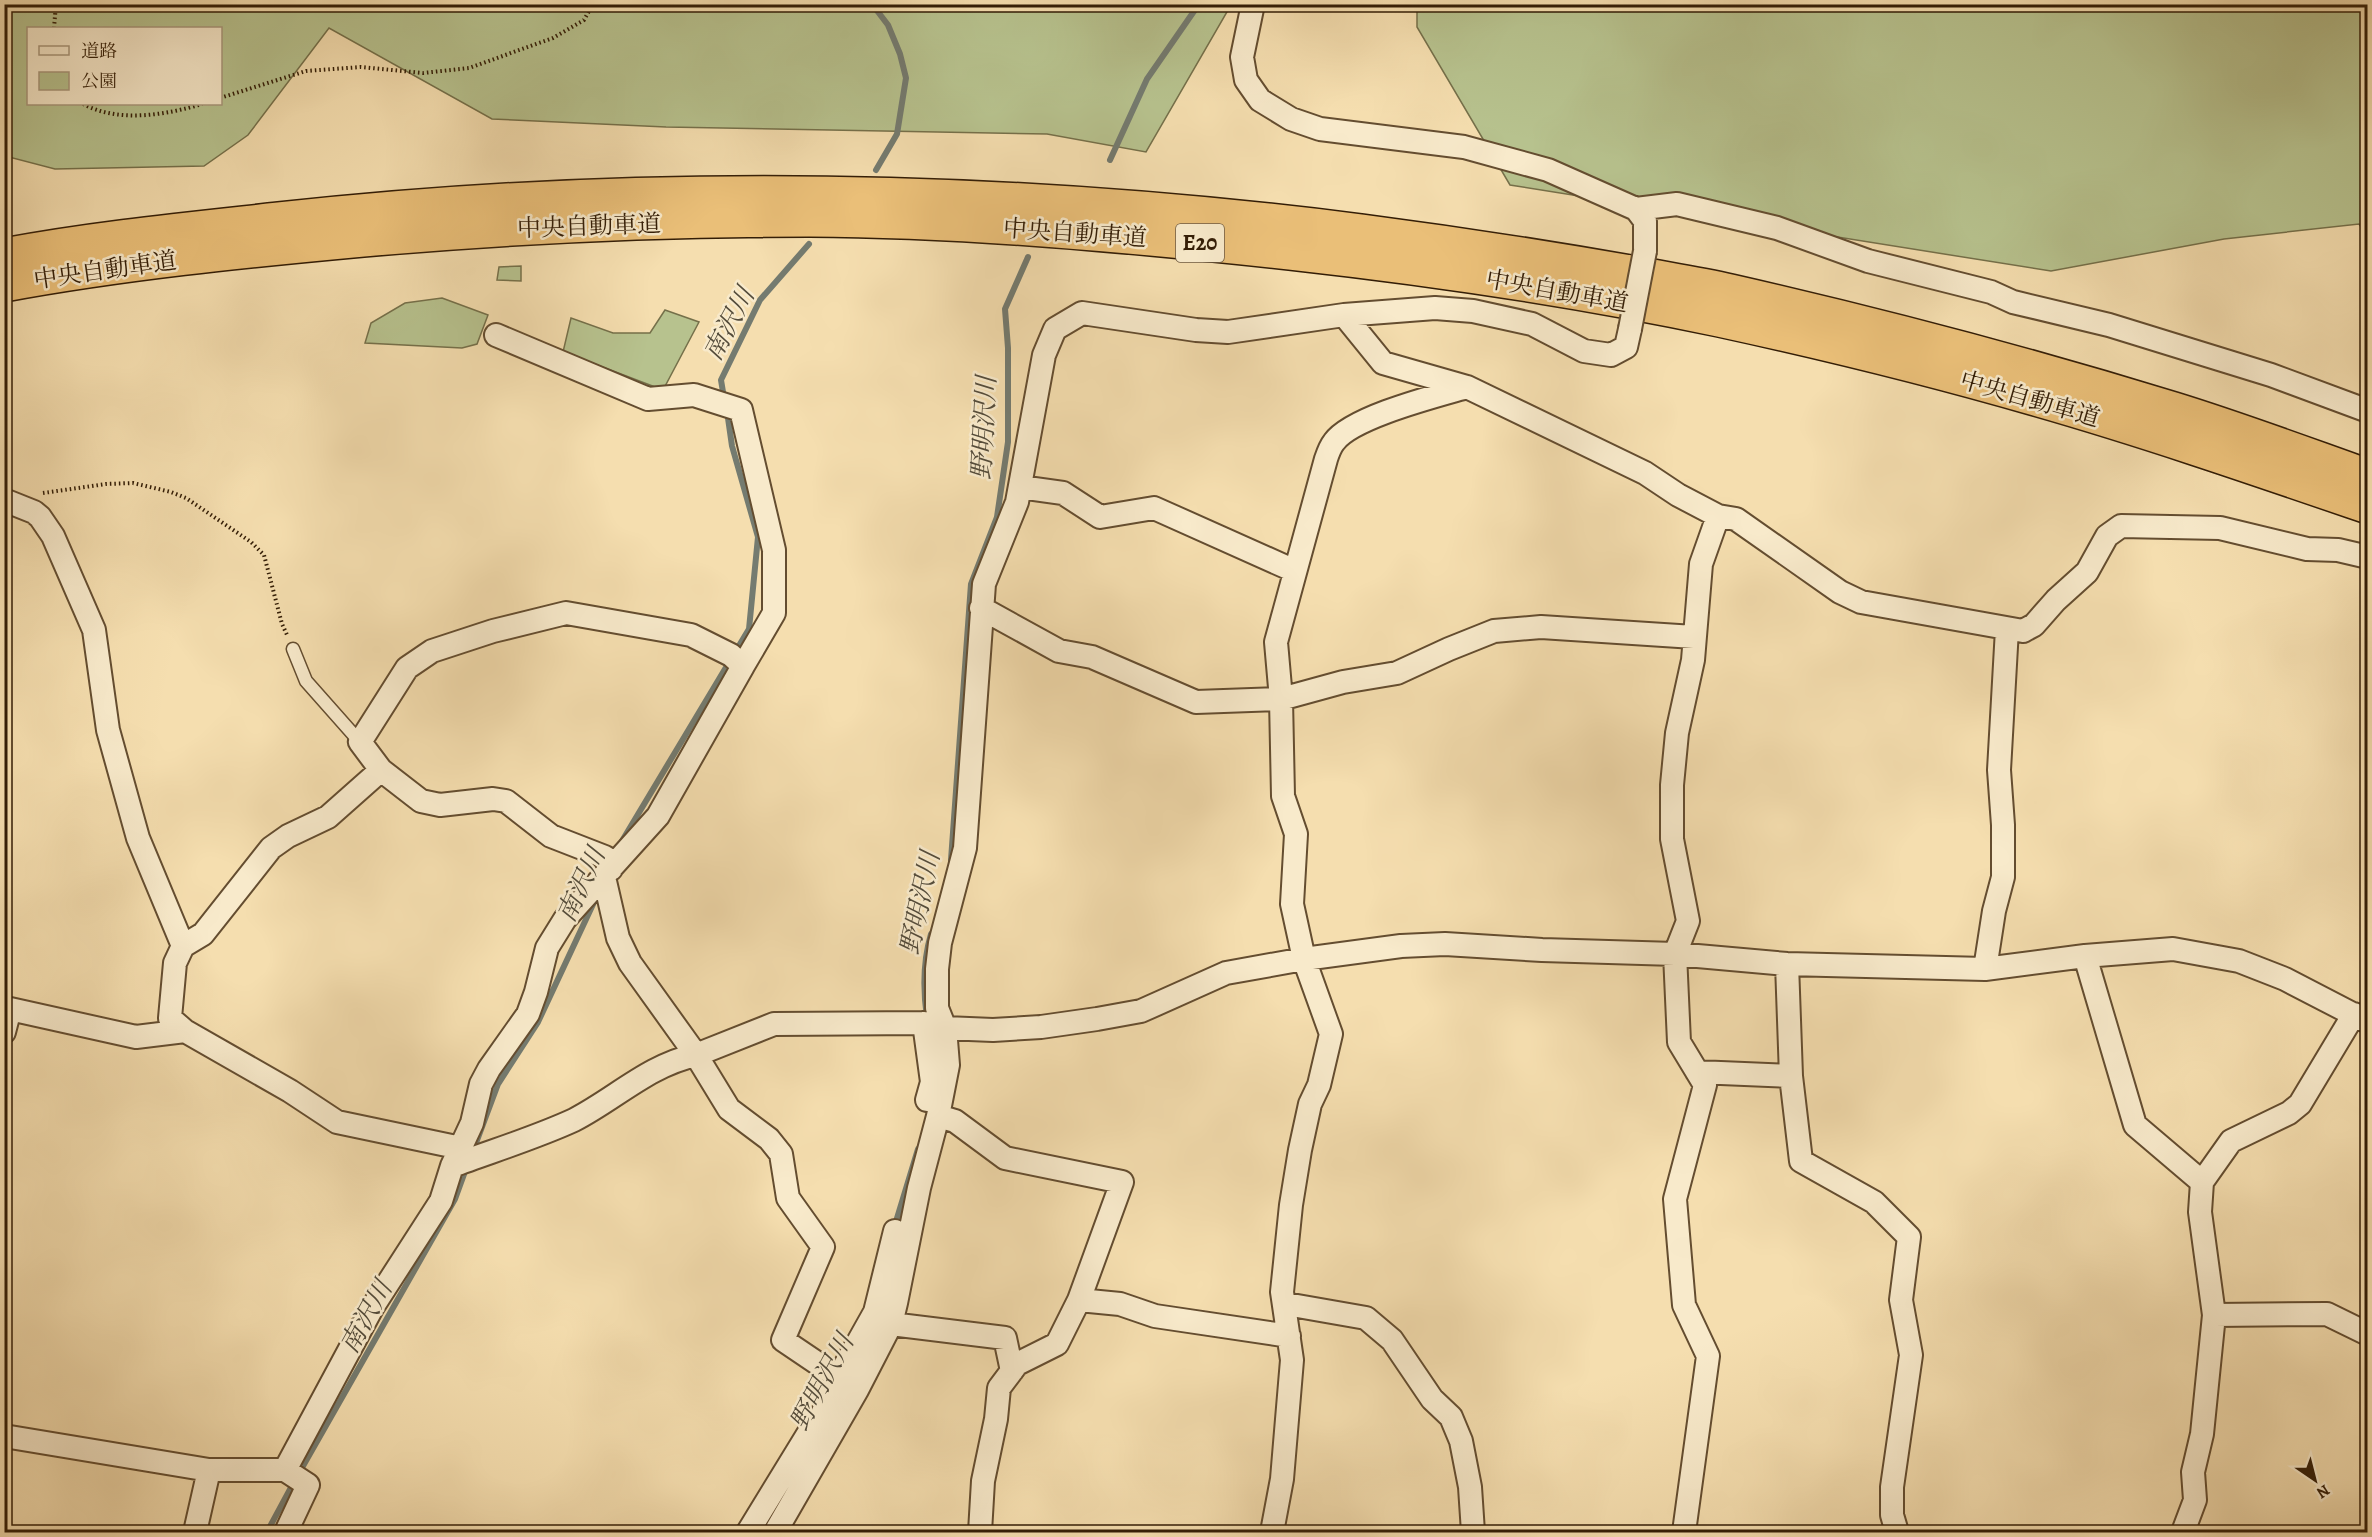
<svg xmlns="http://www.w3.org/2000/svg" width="2372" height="1537" font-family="Alegreya,'Noto Serif JP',serif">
	<rect width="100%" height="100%" fill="#f5deaf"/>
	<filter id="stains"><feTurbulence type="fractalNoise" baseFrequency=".00333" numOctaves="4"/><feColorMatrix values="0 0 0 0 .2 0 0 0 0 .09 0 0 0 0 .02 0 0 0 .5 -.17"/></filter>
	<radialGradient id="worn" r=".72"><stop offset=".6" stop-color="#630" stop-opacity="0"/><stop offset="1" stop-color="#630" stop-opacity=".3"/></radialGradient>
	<path fill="#b7c28e" stroke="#75704a" stroke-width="1.5" fill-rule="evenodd" d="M1417 4 2367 5V235L2359 224 2224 239 2051 271 1510 185 1417 27Z
		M4 5 5 4 1231 5 1146 152 1047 134 666 127 492 119 329 28 248 135 204 166 55 169 5 156ZM28 28H220V104H28Z
		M521 266V281L497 280 499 267Z
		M442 298 488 315 477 344 462 348 365 343 371 323 405 303Z
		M665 310 699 322 663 390 563 352 571 318 613 333H650Z"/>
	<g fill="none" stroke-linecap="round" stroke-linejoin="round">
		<path stroke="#747b70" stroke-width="6" d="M872 4 888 25 900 54 906 78 897 134 876 170
			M1110 160 1147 79 1199 4
			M724 398 721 380 760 300 809 244
			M622 841 749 629 758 537 732 446 727 411
			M951 860 971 584 997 517 1008 442V348L1005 309 1028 257
			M927 1018C923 990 923 961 931 934
			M473 1151 498 1084 538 1022 595 900
			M894 1228 918 1149
			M299 1473 455 1199 467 1166
			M267 1532 294 1482"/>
		<g stroke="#644d30" stroke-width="15">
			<path id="service" d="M293 649 306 681 360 742"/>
		</g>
		<g stroke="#644d30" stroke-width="26">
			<path id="minor" d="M1253 4 1242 57 1246 80 1260 100 1291 119 1320 129 1464 147 1548 170 1636 209 1677 204 1777 228 1868 261 1991 292 2013 302 2109 325 2271 375 2368 411
				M1636 209 1645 221V251
				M1344 315 1383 363 1467 387 1645 473 1678 495 1718 516 1736 519 1840 592 1861 602 2023 631 2034 625 2056 600 2087 572 2107 536 2121 526 2220 528 2307 549 2338 550 2368 557
				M496 335 648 399 694 395 741 410 774 550V613L743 666
				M1020 487 1063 493 1100 517 1154 508 1295 571
				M4 500 34 512 40 517 53 536 94 630 108 730 138 838 183 946
				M981 608 1059 651 1092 657 1196 702 1281 699 1343 682 1397 673 1449 649 1494 631 1541 627 1694 637
				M381 770 328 817 288 836 271 848 203 934 183 946 175 963 170 1018 185 1031 290 1091 337 1122 461 1148
				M604 877 618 938 630 963 696 1055 729 1109 769 1139 781 1154 788 1198 823 1247 783 1340 857 1390
				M2085 956 2135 1125 2202 1182
				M1787 964 1791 1076 1801 1161 1874 1202 1909 1237 1901 1300 1911 1355 1892 1487V1515L1897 1532
				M1985 969 1994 911 2003 877V825L1999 770 2007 629
				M924 1023 932 1082 927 1100
				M4 1032 10 1009 136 1037 185 1031
				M1697 1072 1791 1076
				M938 1116 955 1121 1005 1158 1122 1182 1079 1300
				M452 1166C492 1151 535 1138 574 1120 615 1099 649 1065 696 1055L774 1024 924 1023 945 1028 993 1030 1041 1027 1097 1019 1141 1011 1226 973 1304 959 1401 946 1445 944 1542 950 1675 954 1787 964 1985 969 2085 956 2173 949 2239 961 2285 979 2368 1022
				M1286 1304 1366 1318 1392 1340 1432 1399 1451 1417 1461 1441 1470 1487 1473 1532
				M2214 1315 2327 1314 2368 1334
				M891 1324 1005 1338 1012 1371
				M4 1436 209 1470 195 1532
				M812 1437 838 1378 875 1312 895 1231
				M209 1470H285
				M286 1532 308 1485 285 1470 372 1308 441 1201 452 1166 472 1123 481 1084 489 1069 528 1014 536 992 547 948 565 919 658 816 743 666 731 655 691 635 566 613 493 631 432 651 407 668 360 742 381 770 421 801 440 805 493 799 506 801 551 836 605 857 611 869
				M748 1532 808 1434 819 1443
				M778 1532 777 1529 857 1390 891 1324 896 1303 919 1188 938 1116 948 1065 945 1028 937 1008V969L940 943 965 848 984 584 1017 502 1044 355 1055 329 1082 313 1196 330 1228 332 1344 315 1435 308 1473 311 1532 324 1584 351 1611 355 1626 347 1630 329
				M980 1532 983 1481 996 1419 999 1388 1017 1364 1057 1344 1079 1300 1120 1304 1155 1316 1289 1336
				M1272 1532 1282 1479 1292 1360 1282 1292 1291 1205 1300 1150 1310 1104 1319 1085 1331 1034 1304 959 1292 904 1296 834 1283 796 1281 699 1276 642 1326 459C1328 453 1330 447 1334 442 1352 417 1436 396 1467 387
				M1684 1532 1708 1356 1684 1305 1675 1199 1705 1085 1679 1042 1675 954 1688 921 1672 839V785L1677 733 1693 660 1701 564 1718 516
				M2183 1532 2195 1500 2193 1472 2202 1434 2214 1315 2200 1212 2202 1182 2231 1141 2289 1113 2300 1104 2354 1014"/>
		</g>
		<g stroke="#331d06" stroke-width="36">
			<path id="motorway" d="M4 255C95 238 188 229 279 219 643 179 999 185 1362 231 1454 243 1545 257 1636 273 1668 279 1700 284 1731 291 1880 325 2028 364 2174 409 2239 429 2303 453 2368 476
				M4 285C123 263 244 251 363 240 511 227 660 220 809 220 970 221 1131 236 1290 253 1434 269 1577 290 1719 320 1825 343 1931 369 2035 399 2147 431 2257 469 2368 507"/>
		</g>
		<path stroke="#331d06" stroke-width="4" stroke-dasharray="1.5 3" stroke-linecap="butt" d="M54 28 56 4
			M220 98 306 71 361 67 423 73 469 68 553 38 584 20 593 4
			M83 104C118 123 166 115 202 104
			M43 493 106 484 133 483 171 492 186 498 251 542 264 555 282 624 288 637"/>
		<use href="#service" stroke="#f8eacb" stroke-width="12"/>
		<use href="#minor" stroke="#f8eacb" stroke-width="22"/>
		<use href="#motorway" stroke="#eabf78" stroke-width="33"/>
		<g stroke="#644d30" stroke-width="26" stroke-linecap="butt">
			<path id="minor-bridge" d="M1630 329 1645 251"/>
		</g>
		<use href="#minor-bridge" stroke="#f8eacb" stroke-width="22"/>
	</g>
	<g text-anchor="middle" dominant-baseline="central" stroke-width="5" stroke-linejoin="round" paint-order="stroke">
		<rect fill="#f8eacb" stroke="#6e5a41" stroke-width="1.5" x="1176" y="224" width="48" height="38" rx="4.5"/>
		<g font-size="22" font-weight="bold" fill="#331d06">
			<text x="1200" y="243">E20</text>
		</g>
		<g font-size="24" fill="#331d06" stroke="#f8eacb">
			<text transform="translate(589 226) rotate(-2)">中央自動車道</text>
			<text transform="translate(1075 233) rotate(4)">中央自動車道</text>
			<text transform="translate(105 270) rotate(-8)">中央自動車道</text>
			<text transform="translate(1557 291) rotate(10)">中央自動車道</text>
			<text transform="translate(2030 399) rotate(16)">中央自動車道</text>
		</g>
		<g font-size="26" font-style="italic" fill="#544c3b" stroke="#f8eacb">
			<text transform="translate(729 324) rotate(-62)">南沢川</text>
			<text transform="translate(984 428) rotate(-87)">野明沢川</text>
			<text transform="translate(581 885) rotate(-65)">南沢川</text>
			<text transform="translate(920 903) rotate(-78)">野明沢川</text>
			<text transform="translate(366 1317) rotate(-61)">南沢川</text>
			<text transform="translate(822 1382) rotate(-62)">野明沢川</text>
		</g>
	</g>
	<rect width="2372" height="1537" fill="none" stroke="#f5deaf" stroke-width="24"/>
	<rect x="6" y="6" width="2360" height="1525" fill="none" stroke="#331d06" stroke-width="3"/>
	<rect x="12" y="12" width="2348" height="1513" fill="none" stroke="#331d06" stroke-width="1.5"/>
	<rect x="27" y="27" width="195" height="78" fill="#f8eacb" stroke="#a9987c" stroke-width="1.5"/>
	<rect x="39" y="46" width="30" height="9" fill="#f8eacb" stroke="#a9987c" stroke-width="1.5"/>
	<text x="81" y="57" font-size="18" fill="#331d06">道路</text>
	<rect x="39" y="72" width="30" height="18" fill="#b7c28e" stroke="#a9987c" stroke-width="1.5"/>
	<text x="81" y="87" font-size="18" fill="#331d06">公園</text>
	<g transform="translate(2315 1480) rotate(145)" stroke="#f8eacb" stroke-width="4.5" paint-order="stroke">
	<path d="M0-4.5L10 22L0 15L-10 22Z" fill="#331d06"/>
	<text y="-9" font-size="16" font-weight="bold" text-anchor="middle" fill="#331d06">N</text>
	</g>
	<rect width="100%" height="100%" filter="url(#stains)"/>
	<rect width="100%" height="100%" fill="url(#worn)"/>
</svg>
